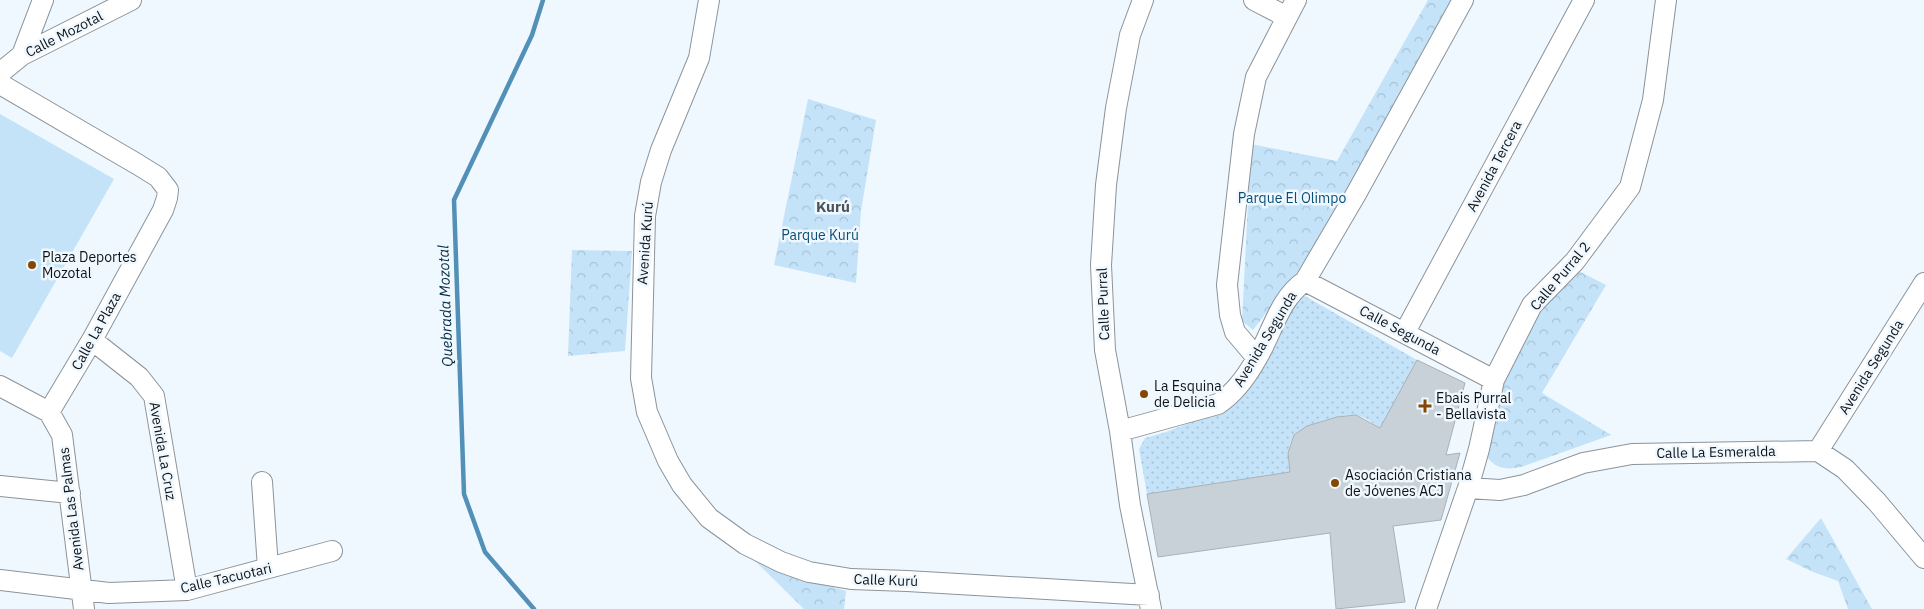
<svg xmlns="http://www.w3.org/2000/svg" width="1924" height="609" font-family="'IBM Plex Sans',sans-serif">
	<defs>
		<pattern id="grass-dots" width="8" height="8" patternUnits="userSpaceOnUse" patternTransform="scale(1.25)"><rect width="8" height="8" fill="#c4e3f9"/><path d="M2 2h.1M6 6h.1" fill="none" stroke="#a7c2d5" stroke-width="1.8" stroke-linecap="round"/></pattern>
		<pattern id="forest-crowns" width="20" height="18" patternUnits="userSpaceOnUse" patternTransform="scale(1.25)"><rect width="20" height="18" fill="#c4e3f9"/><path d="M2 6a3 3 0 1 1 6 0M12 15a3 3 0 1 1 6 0" fill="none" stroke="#a7c2d5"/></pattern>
	</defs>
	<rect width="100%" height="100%" fill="#eff8ff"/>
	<path fill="url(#grass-dots)" d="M1303 295 1417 360 1380 428C1373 423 1364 416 1355 415 1341 414 1301 425 1293 437 1287 449 1288 459 1290 472L1147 494 1139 449 1145 438 1166 432 1226 409 1292 299Z"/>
	<path fill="url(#forest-crowns)" d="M1428 0H1452L1312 253 1253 330 1242 321 1251 144 1337 161Z
		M808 99 876 120 861 211 856 283 774 265Z
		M572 250 632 251 625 351 568 356Z
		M1573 268 1606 285 1542 393 1611 435 1521 467C1507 470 1496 469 1487 457L1504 384 1537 310Z
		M1821 518 1872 609H1848L1838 581 1813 572 1786 559Z
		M755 561 791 575 846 591 844 609H804Z"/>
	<path fill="#c4e3f9" d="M0 114 114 179 12 358 0 351Z"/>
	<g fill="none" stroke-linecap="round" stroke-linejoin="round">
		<path stroke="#5290b8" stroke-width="4.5" d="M534 609 485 552 464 494 454 200 532 35 543 0"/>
	</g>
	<path fill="#c8d1d8" stroke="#a8b1b8" d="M1417 360 1465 383 1446 455 1460 453 1441 520 1393 526 1405 602 1336 609 1330 533 1158 557 1147 494 1290 472 1288 453 1294 435 1307 426 1337 417 1356 415 1380 428Z"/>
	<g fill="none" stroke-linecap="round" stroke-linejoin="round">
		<g stroke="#8c949a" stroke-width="22">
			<path id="minor" d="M709 0 699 58 661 150 651 182 645 216 641 378 647 412 668 461 682 485 709 518 745 544 781 562 809 572 851 579 907 581 1149 595
				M1143 0 1130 35 1116 108 1106 185 1101 265 1105 350 1120 431 1130 505 1151 609
				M1254 0 1287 17
				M22 55 43 0
				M0 73 22 55 131 0
				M0 84 137 164 158 177 168 190 167 198 163 210 92 340 49 412 0 386
				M1305 281 1494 380
				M1405 332 1584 0
				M92 340 139 377 154 396 187 590
				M1257 358 1235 332 1230 315 1227 285 1244 134 1256 77 1296 0
				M49 412 62 435 84 609
				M1120 431 1218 404C1235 393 1247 376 1257 358 1273 331 1279 299 1305 281L1356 194 1463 0
				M1818 451 1924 283
				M262 482 268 568
				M0 486 70 493
				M1468 488 1500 490 1524 485 1583 463 1632 454 1818 451 1845 469 1877 502 1924 558
				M0 580 109 593 187 590 332 551
				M1426 609 1468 488 1479 449 1494 380 1532 305 1575 261 1630 187 1653 100 1666 0"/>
		</g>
		<use href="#minor" stroke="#fff" stroke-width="20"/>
	</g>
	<g fill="#854804" stroke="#eff8ff" stroke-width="2">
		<circle cx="32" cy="265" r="5"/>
		<circle cx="1144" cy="394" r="5"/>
		<path d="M1422.5 398.5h5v5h5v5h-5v5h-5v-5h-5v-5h5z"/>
		<circle cx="1335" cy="483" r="5"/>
	</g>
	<g text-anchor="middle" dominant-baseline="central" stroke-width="5" stroke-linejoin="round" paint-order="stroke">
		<g font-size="14" fill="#101316" stroke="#eff8ff">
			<text transform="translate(64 34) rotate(-27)">Calle Mozotal</text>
			<text transform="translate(1494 166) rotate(-62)">Avenida Tercera</text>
			<text transform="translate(645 243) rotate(-86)">Avenida Kurú</text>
			<text transform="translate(1560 276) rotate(-50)">Calle Purral 2</text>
			<text transform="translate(1103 304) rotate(-92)">Calle Purral</text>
			<text transform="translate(1400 330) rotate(28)">Calle Segunda</text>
			<text transform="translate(96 331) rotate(-61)">Calle La Plaza</text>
			<text transform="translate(1265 339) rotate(-59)">Avenida Segunda</text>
			<text transform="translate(1871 367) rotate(-58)">Avenida Segunda</text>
			<text transform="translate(163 451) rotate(80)">Avenida La Cruz</text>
			<text transform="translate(1716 452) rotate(-1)">Calle La Esmeralda</text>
			<text transform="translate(71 509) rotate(-97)">Avenida Las Palmas</text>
			<text transform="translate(226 578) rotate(-13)">Calle Tacuotari</text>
			<text transform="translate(886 580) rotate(2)">Calle Kurú</text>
		</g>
		<g font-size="14" fill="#094e73" stroke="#eff8ff">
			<text x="1292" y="198">Parque El Olimpo</text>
			<text x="820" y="235">Parque Kurú</text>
		</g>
		<g font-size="14" fill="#101316" stroke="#eff8ff" text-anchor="start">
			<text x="42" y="257">Plaza Deportes<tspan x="42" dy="16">Mozotal</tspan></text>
			<text x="1154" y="386">La Esquina<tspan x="1154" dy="16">de Delicia</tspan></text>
			<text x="1436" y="398">Ebais Purral<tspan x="1436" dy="16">- Bellavista</tspan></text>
			<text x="1345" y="475">Asociación Cristiana<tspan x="1345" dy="16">de Jóvenes ACJ</tspan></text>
		</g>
		<g font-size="15" font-weight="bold" fill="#4c545a" stroke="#eff8ff">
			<text x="833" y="206">Kurú</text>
		</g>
		<g font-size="15" font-style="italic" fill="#062d43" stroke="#eff8ff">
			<text transform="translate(445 306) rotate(-92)">Quebrada Mozotal</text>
		</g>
	</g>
</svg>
